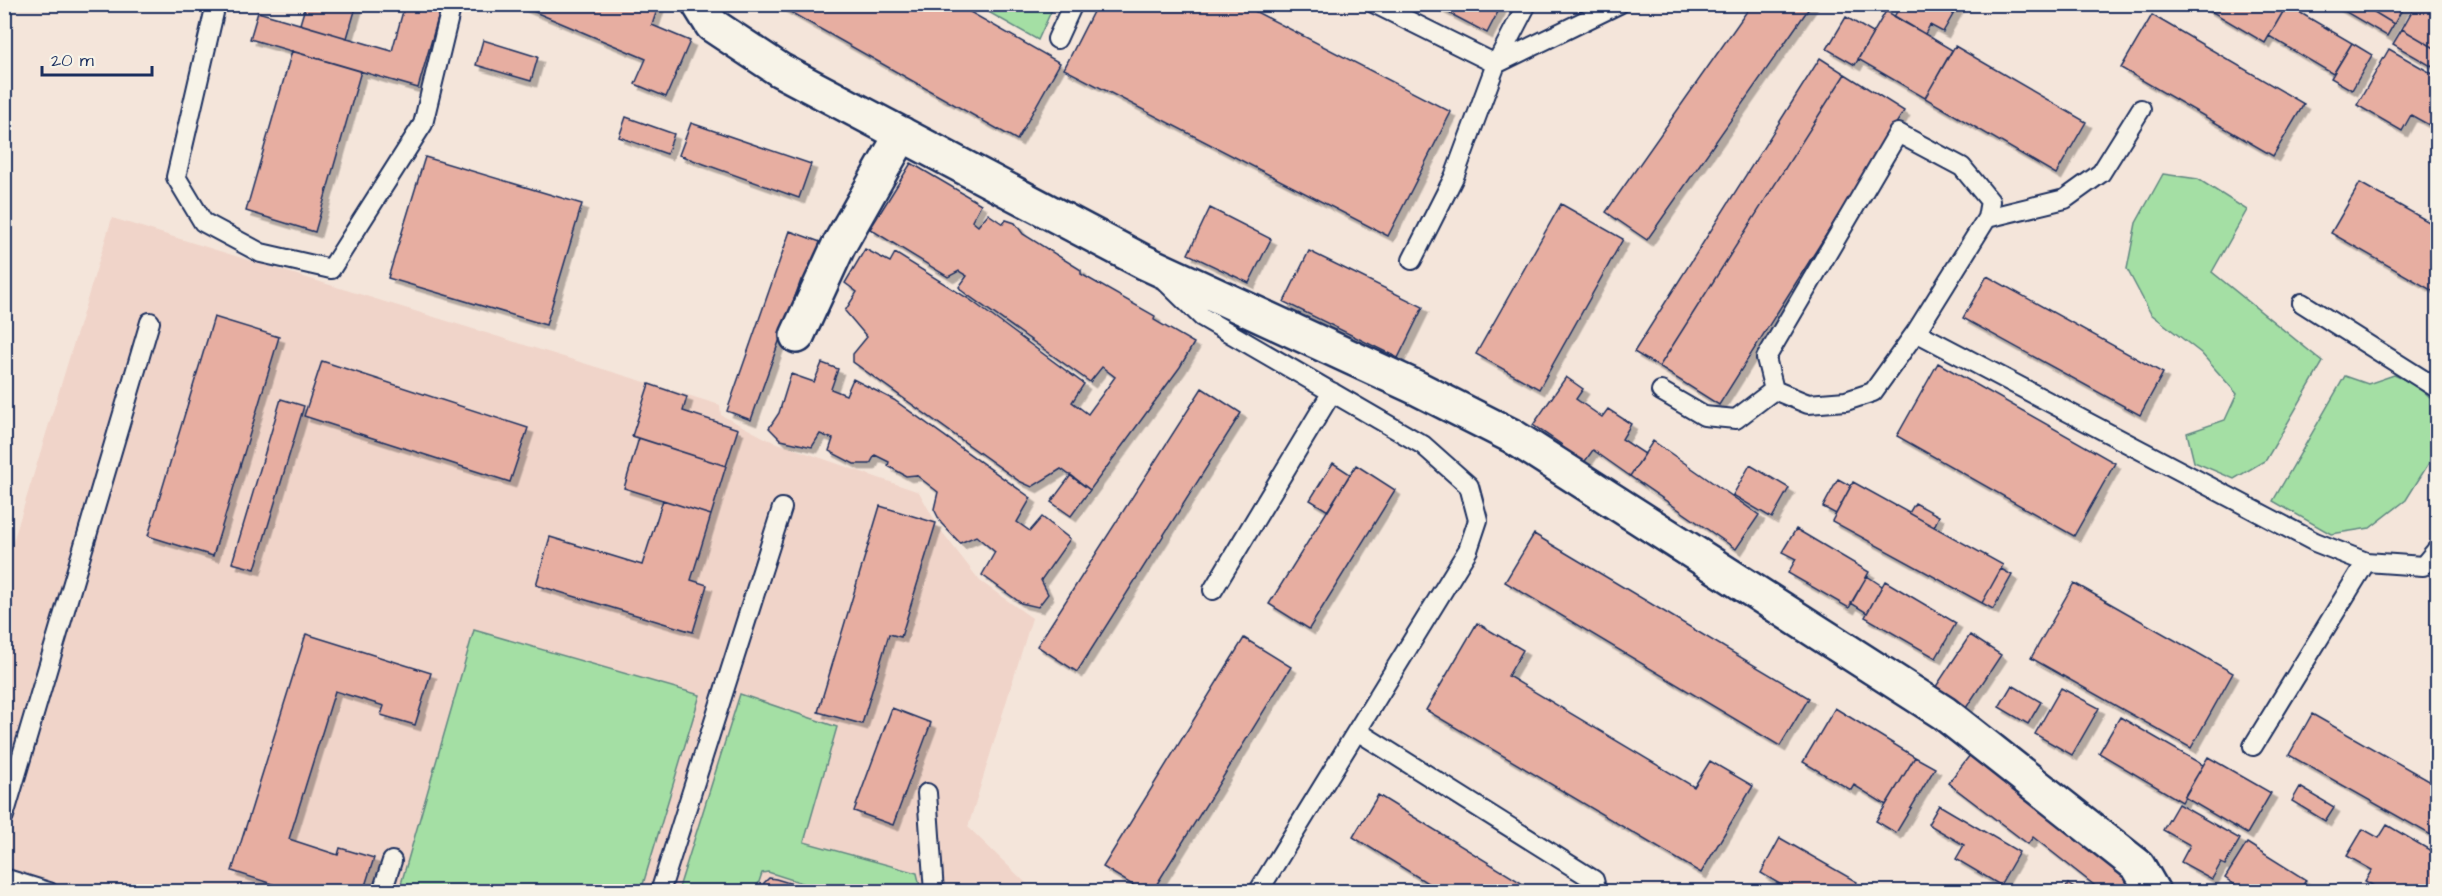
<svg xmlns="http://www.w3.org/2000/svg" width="2442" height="896" font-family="'Architects Daughter',sans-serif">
	<defs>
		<filter id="shadow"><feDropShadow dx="5.5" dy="5.5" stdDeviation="0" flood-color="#0004"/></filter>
	</defs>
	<rect width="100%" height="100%" fill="#f4e5da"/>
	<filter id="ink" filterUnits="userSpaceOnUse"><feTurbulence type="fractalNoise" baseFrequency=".0167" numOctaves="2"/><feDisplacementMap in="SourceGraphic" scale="12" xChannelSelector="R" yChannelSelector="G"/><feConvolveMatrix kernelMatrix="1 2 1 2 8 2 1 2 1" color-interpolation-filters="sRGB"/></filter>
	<g filter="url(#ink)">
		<path fill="#f0d4c9" d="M112 218 720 405 721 415 769 440 919 492 939 528 980 581 1032 618 968 827 1034 891 5 892V568Z"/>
		<path fill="#a4dfa4" stroke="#608781" stroke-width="1.5" d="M976 5H1054L1038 40Z
			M2163 174 2198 179 2247 210 2212 272 2323 362 2266 460 2234 479 2194 462 2187 433 2225 420 2237 394 2201 353 2151 314 2127 269 2136 223Z
			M2394 375 2415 384 2437 405V450L2406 500 2370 528 2331 534 2273 501 2345 376 2368 384Z
			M474 630 700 695 641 891H399Z
			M740 694 837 727 804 842 917 873 921 891H821V889L768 872 762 873 756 891H678Z"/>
		<path fill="#e7aea1" stroke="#1b2f5e" stroke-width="1.5" filter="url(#shadow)" d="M306 4H357L347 38 300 24Z
			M405 4H442L418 88 250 39 258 12 392 51Z
			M516 4H659L652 25 690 41 666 97 635 84 646 59Z
			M776 4H956L1060 63 1017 140Z
			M1097 4H1241L1451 112 1388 236 1064 69Z
			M1432 4H1502L1487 33Z
			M1752 4H1812L1647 240 1606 212Z
			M1901 4H1959L1943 32 1930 25 1925 34 1894 17Z
			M2199 4H2287V5L2265 43Z
			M2361 4 2394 24 2387 36 2334 5Z
			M2361 4H2405L2394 24Z
			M2416 4H2438V50L2402 29Z
			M2287 5 2352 43 2333 74 2269 36Z
			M1886 11 1952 50 1925 98 1858 59Z
			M2152 15 2304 104 2273 156 2121 68Z
			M1846 17 1873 33 1855 65 1827 49Z
			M2402 29 2438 50V70L2393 44Z
			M483 40 538 57 531 81 476 65Z
			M2352 43 2372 55 2352 90 2331 78Z
			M1955 46 2086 122 2056 174 1925 98Z
			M2389 49 2438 77V130L2411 115 2402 131 2357 105Z
			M292 51 361 71 315 232 246 211Z
			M1820 58 1845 74 1659 367 1634 352Z
			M1845 74 1904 111 1719 405 1659 367Z
			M626 117 674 134 667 154 619 137Z
			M691 123 811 164 799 198 679 155Z
			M425 157 582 204 546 325 388 278Z
			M911 163 981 204 972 221 978 226 988 214 1003 224 1006 220 1015 223 1023 234 1081 270V274L1155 316 1154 320 1194 343 1180 367 1090 490 1061 469 1032 487 1019 481 853 362V354L867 337 845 311 857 292 845 283 865 249 890 262 895 253 969 299 1084 384 1072 402 1088 414 1115 377 1102 367 1090 382 962 291 959 287 967 276 959 271 948 277 870 229Z
			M2360 183 2438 227V294L2331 233Z
			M1561 204 1623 239 1539 389 1476 354Z
			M1210 208 1271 239 1249 283 1188 254Z
			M790 231 823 243 809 283 801 280 751 420 727 411Z
			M1309 251 1423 307 1398 358 1284 302Z
			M1987 276 2163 373 2140 415 1963 318Z
			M214 317 279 337 213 556 148 536Z
			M322 361 528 428 510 482 304 416Z
			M822 363 838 369 831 389 846 395 853 379 894 400 1031 498 1017 522 1030 531 1042 517 1070 539 1041 580 1048 594 1038 607 1021 603 982 575 995 552 976 536 960 543 941 523 934 509 938 492 916 475 906 476 888 466 889 462 875 455 870 464H854L829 451 833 439 820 434 812 447 781 440 769 428 779 413 791 374 814 382Z
			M1938 363 2115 463 2074 536 1897 436Z
			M1566 377 1583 389 1576 399 1602 417 1608 409 1631 424 1622 439 1645 454 1630 476 1593 450 1578 471 1555 455 1562 445 1533 425Z
			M649 384 687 397 683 411 738 429 726 466 632 436Z
			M1202 388 1241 413 1077 672 1037 646Z
			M281 399 304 406 255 569 232 563Z
			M639 438 726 466 711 515 624 488Z
			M1653 441 1759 515 1736 549 1630 476Z
			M1333 463 1350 474 1328 511 1310 500Z
			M1356 465 1395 490 1309 629 1269 604Z
			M1750 465 1789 488 1772 518 1733 495Z
			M1071 475 1090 490 1071 516 1051 502Z
			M1838 479 1851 486 1836 514 1823 507Z
			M1853 482 2003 565 1982 603 1832 521Z
			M663 500 711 515 691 580 707 585 693 632 536 585 550 537 642 565Z
			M1915 503 1939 516 1934 527 1909 513Z
			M880 506 936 523 901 637 889 634 862 724 818 712Z
			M1796 529 1869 572 1849 608 1788 573 1796 559 1782 552Z
			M1534 534 1809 698 1780 746 1505 582Z
			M2001 569 2012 575 1993 609 1982 603Z
			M1867 576 1882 586 1867 613 1851 603Z
			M1885 581 1956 623 1936 658 1865 617Z
			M2074 583 2233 673 2191 748 2031 658Z
			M1477 623 1523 650 1508 676 1694 787 1710 761 1753 786 1701 873 1426 710Z
			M306 634 431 673 415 725 381 715 384 706 335 691 289 839 338 855 340 848 374 858 363 892H297L232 871Z
			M1970 635 2001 655 1966 708 1935 688Z
			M1244 638 1291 667 1152 892H1144L1103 867Z
			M2012 685 2041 702 2028 724 1999 707Z
			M2061 688 2099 708 2072 755 2035 734Z
			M892 708 931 723 893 825 854 811Z
			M1835 708 1915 757 1886 805 1854 785 1851 790 1803 762Z
			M2312 714 2438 786V839L2289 755Z
			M2120 717 2203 765 2182 802 2099 753Z
			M1974 750 2143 880 2134 892H2103L2033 837 2028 844 1948 783Z
			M1915 757 1935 768 1896 833 1876 821Z
			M2208 757 2271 793 2247 834 2184 797Z
			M2300 787 2334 807 2325 821 2292 801Z
			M1378 795 1536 892H1442L1353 837Z
			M2178 804 2240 839 2225 865 2221 863 2212 879 2181 862 2190 845 2163 830Z
			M1939 805 2019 852 2000 885 1956 859 1964 845 1928 824Z
			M2387 825 2438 855V879L2430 892H2384L2365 881 2372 870 2347 856 2363 829 2379 838Z
			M1780 838 1857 882 1852 892H1793L1761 873Z
			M2247 843 2306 880 2299 892H2246L2225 878Z
			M769 878 776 879 816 891 762 892 764 883Z
			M2068 884 2080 892H2064Z"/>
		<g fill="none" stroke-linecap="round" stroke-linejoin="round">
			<g stroke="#1b2f5e" stroke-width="22">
				<path id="service" d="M216 4 176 177 203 222 261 253 331 269 423 124 452 4
					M1375 4 1496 64 1527 4
					M1057 39 1073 4
					M1898 133 1962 167 1990 201 1987 218 1916 332 1873 392 1846 401 1808 404 1774 390 1766 358Z
					M1987 218 2065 199 2101 173 2141 109
					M1412 260 1454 177 1496 64 1619 4
					M1165 281 1202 317 1423 445 1469 486 1478 520 1468 550 1258 892
					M2302 303 2438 389
					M1916 332 2315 542 2366 562 2423 566 2438 548
					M1661 391 1704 416 1736 419 1774 390
					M1213 590 1332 392
					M1357 731 1594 880 1597 892
					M2253 746 2366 562
					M927 793 934 892
					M4 816 150 322
					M4 878 49 892
					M382 892 392 861
					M660 892 782 508"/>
			</g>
			<g stroke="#1b2f5e" stroke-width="38">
				<path id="minor" d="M699 4 712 25 780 70 1144 262 1415 387 1512 436 1944 713 2138 866 2153 892
					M797 336 838 247 902 134"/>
			</g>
			<path stroke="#1b2f5e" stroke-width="4" stroke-dasharray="4.5 4.5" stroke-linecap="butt" d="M4 33 13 4"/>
			<use href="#service" stroke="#f7f3e8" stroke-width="18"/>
			<use href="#minor" stroke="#f7f3e8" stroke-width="33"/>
		</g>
	</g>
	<rect width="2442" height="896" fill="none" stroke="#f7f3e8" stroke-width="24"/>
	<rect x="12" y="12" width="2418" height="872" fill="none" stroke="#1b2f5e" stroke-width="2" filter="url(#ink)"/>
	<path d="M42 66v9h110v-9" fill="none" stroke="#1b2f5e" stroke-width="3"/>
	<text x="51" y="66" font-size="18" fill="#1b2f5e" stroke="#f7f3e8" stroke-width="4.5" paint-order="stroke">20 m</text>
</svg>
